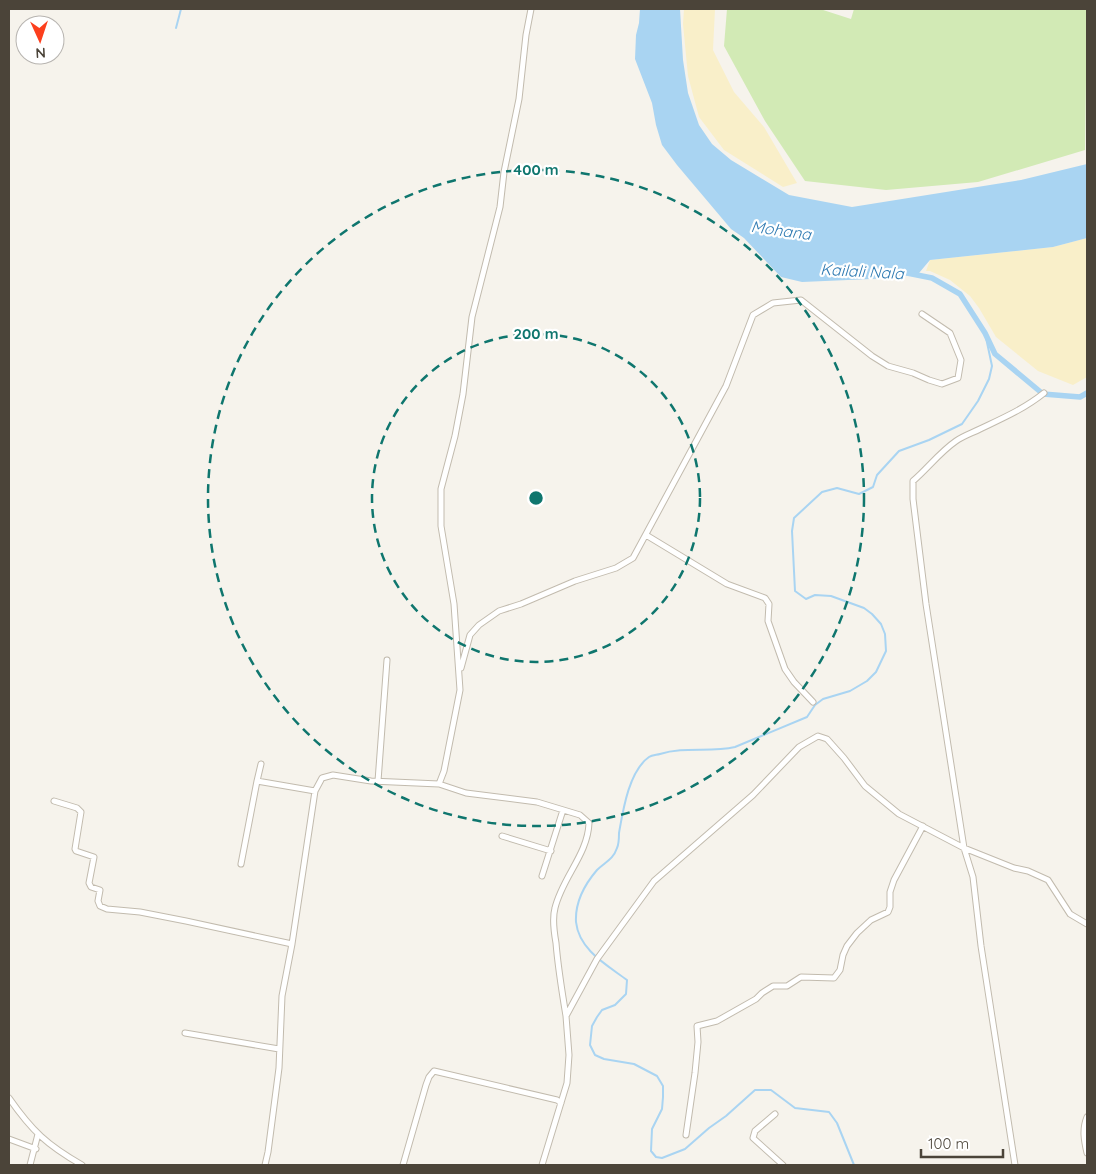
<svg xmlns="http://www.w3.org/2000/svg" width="1096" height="1174" font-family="Quicksand,sans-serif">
	<rect width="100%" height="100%" fill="#f6f3ec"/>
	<path fill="#d2eab5" d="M727 9H820L851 19 854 9H1087L1085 150 978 182 886 190 805 181 765 121 724 46Z"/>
	<path fill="#f9efc9" d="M684 9H715L713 50 734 92 764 127 797 183 783 187 724 150 699 117 688 76 683 24Z
		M1087 238V377L1073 385 1038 371 996 337 979 308 970 296 950 280 930 271H926L930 260 1053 247Z"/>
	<path fill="#a9d4f2" d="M640 9H680L683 60 688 93 699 125 712 144 731 160 789 195 852 207 1021 180 1087 164V238L1053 247 930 260 919 273 894 278 802 282 781 277 744 238 731 229 677 165 662 145 656 125 652 103 635 59 636 35 639 23Z"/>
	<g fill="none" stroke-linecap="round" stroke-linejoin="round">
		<path stroke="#a9d4f2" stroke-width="2" d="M176 28 181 9
			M854 1165 837 1123 829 1112 795 1108 771 1090H755L726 1116 709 1128 685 1149 662 1158 656 1157 651 1151 652 1129 662 1109 663 1097V1086L657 1076 634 1064 604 1059 595 1055 590 1045 592 1026 597 1017 602 1010 615 1005 626 994 627 980C607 965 579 950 576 922 575 903 585 884 597 870 605 862 613 860 617 848 619 844 619 838 619 833 623 810 629 771 649 757 652 755 657 755 660 754 685 746 710 753 735 747L807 717 815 705 823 699 850 691 867 681 876 672 886 651 885 634 881 624 872 614 864 608 831 596 815 595 806 599 795 591 792 531 794 518 822 492 837 488 859 494 873 487 877 475 899 451 929 440 962 424 978 401 989 379 992 366 985 333"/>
		<path stroke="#a9d4f2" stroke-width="5.5" d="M907 273 932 278 960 294 985 333 995 354 1043 394 1080 397 1087 393"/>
		<g stroke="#c2bbae" stroke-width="7">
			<path id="street" d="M646 535 727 584 765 598 769 604 768 621 785 669 794 682 813 702
				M461 668 470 635 479 625 499 611 521 604 575 581 616 568 633 558 726 386 753 315 773 303 801 300 872 356 888 366 913 373 929 380 942 384 958 378 961 360 950 333 922 314
				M257 781 261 764
				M378 781 387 660
				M439 784 466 793 537 802 580 815 589 823C588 854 562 878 555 908 552 919 554 932 556 943 558 968 562 992 566 1016
				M54 801 77 808 81 812 75 849 76 851 94 857 89 883 91 887 100 890 98 901 100 906 107 909 140 912 186 921 292 944
				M502 836 551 851
				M241 864 257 781 315 791
				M542 876 563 810
				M185 1033 279 1049
				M9 1098C32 1131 47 1145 82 1165
				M775 1114 755 1131 753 1138 783 1165
				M1087 1117C1082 1129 1084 1140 1087 1153
				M686 1135 695 1073 698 1042 697 1026 717 1021 756 999 762 993 773 986H787L801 977 834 978 840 970 843 955 847 946 857 933 871 920 888 912 890 907V892L894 880 923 826
				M9 1139 36 1149
				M30 1165 38 1134
				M265 1165 268 1152 279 1068 282 996 292 944 315 791 322 778 333 775 371 781 439 784 444 771 460 690 454 604 441 526V489L455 436 463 394 472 317 500 207 504 172 519 99 526 35 531 9
				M403 1165 426 1085 429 1077 434 1071 557 1100 561 1103
				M542 1165 567 1083 569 1055 566 1016 597 959 654 881 753 795 799 747 818 736 827 739 844 758 865 786 899 814 964 848 926 604 913 499V481C928 468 940 452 956 441 963 436 972 433 980 429 1003 418 1024 409 1044 393
				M1015 1165 981 946 973 877 964 848 1014 868 1028 871 1048 880 1070 914 1087 924"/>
		</g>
		<use href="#street" stroke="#fff" stroke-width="5"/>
	</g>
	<g fill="none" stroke="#0f766e" stroke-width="2.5" stroke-dasharray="9 6">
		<circle cx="536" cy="498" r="164"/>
		<circle cx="536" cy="498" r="328"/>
	</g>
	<g text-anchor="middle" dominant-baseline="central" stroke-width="4.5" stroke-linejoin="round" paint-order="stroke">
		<g font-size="16" font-style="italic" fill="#2e7ab2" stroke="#fff">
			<text transform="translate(781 230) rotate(8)">Mohana</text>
			<text transform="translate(862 271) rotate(3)">Kailali Nala</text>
		</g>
	</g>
	<circle cx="536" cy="498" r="8" fill="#0f766e" stroke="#fff" stroke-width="2.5"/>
	<g font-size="15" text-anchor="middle" font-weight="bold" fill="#0f766e" stroke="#fff" stroke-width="4.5" stroke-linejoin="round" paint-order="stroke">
		<text x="536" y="175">400 m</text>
		<text x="536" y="339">200 m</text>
	</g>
	<rect width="1096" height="1174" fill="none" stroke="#4b4439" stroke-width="20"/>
	<g transform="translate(40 40) rotate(177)"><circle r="24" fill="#ffffff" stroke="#b7b4b0"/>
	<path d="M0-4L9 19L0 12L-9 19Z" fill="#fc3f1d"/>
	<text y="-8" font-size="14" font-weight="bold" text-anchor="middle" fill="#4b4439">N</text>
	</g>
	<path d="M921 1149v8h82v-8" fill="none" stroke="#4b4439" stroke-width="2.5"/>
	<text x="928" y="1149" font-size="15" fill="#4b4439" stroke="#ffffff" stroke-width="4" paint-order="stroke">100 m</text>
</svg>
